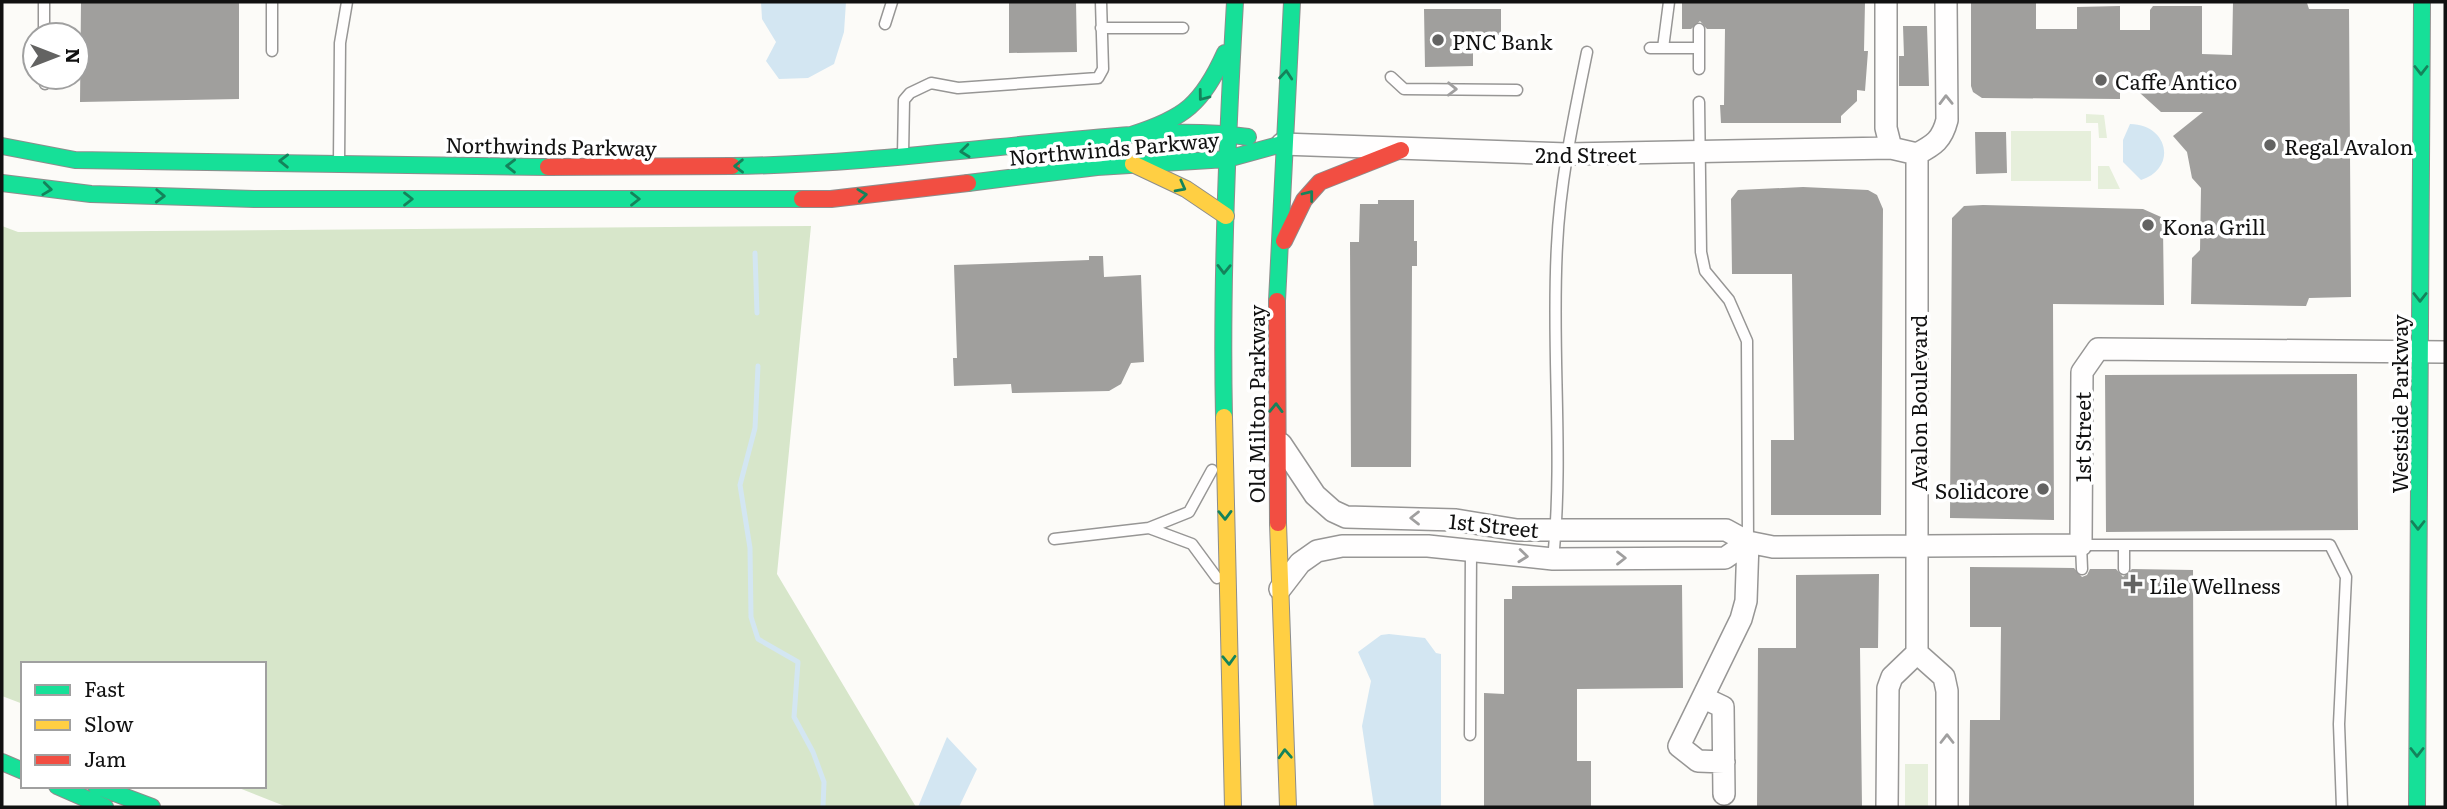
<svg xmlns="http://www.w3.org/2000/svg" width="2447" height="809" font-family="Literata,serif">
	<rect width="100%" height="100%" fill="#fcfbf8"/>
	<path fill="#e6efdb" d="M2086 114 2104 115 2107 138H2099L2098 123H2086Z
		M2011 131H2091V181H2011Z
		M2098 166H2109L2120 189H2098Z
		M1905 764H1928V807H1905Z"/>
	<path fill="#d7e6ca" d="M2 226 18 232 811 226 777 574 916 807H287L234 786H264V664H23V704L2 696Z"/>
	<path fill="#d3e6f2" d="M761 2H846L844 32 834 64 808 78 779 79 766 61 776 42 762 19Z
		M2130 124C2168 124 2178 168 2141 180L2123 162V140Z
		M1389 634 1425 638 1436 653 1441 654V807H1374L1362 726 1371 681 1358 652 1381 635Z
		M947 737 977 769 959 807H918Z"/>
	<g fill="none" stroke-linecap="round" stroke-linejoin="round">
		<path stroke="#d3e6f2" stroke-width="5" d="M755 253 757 313
			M758 366 755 428 740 485 750 548 751 617 758 639 798 662 794 717 813 752 824 782 823 807"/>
	</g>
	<path fill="#a09f9d" d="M81 2H239V99L80 102Z
		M1009 2H1076L1077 52 1009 53Z
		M1682 2H1865L1864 51H1868L1865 91 1857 90V101L1841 116V123H1721L1720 105H1724L1725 29H1707L1700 21 1691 29H1682Z
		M1971 2H2036V29H2077V7L2120 6V30H2150V10L2153 6H2202V54L2232 55 2233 2 2307 3 2309 9H2349L2351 297 2309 298 2306 306 2191 304 2192 258 2200 250 2201 188 2192 178 2187 152 2173 136 2203 112H2161L2120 75V99L1982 98 1973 92 1971 86Z
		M1424 9H1501V35H1473V66L1425 67Z
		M1903 26H1927L1929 86H1899V56H1904Z
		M1975 132H2006L2007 173 1976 174Z
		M1803 187 1868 190 1877 195 1883 209 1881 515H1771V440H1794L1792 274H1732L1731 199 1738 190Z
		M1378 200H1414V241H1417V266H1412L1411 467H1351L1350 242H1359L1360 204H1378Z
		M1983 205 2143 209 2161 217 2163 227 2164 305 2053 304 2054 520 1950 518 1952 218 1964 206Z
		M1089 256H1103L1104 277 1141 275 1144 362 1131 363 1121 384 1109 391 1012 393 1011 384 954 386 953 358H957L954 265 1089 260Z
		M2357 374 2358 530 2106 532 2105 375Z
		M1970 567 2074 568 2082 577 2087 575 2090 569H2116L2123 577 2132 569 2193 570 2194 807H1969L1970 720H2000L2001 627H1970Z
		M1879 574 1878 648H1860L1862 807H1757L1758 648H1796V575Z
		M1682 585 1683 688 1577 689V761H1591V807H1484V693L1504 694V599H1512V586Z"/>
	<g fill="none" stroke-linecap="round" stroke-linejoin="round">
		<g stroke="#979695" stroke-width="13">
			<path id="lane" d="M44 2V35
				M885 24 892 2
				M1101 28H1183
				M1699 29V69
				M1650 48H1699
				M1663 48 1669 2
				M272 51V2
				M45 77V84
				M1391 77 1404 89 1517 90
				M1699 102 1701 252 1705 271 1729 300 1747 341 1748 542
				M903 155 904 100 910 93 931 83 958 88 1098 78 1103 69 1101 2
				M339 162 340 43 347 2
				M1149 528 1192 544 1217 578
				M1054 539 1149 528 1189 512 1212 470
				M2124 546V569
				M1553 559C1564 455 1551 350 1557 246 1560 180 1574 116 1587 52
				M2082 569 2081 545H2330L2346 577 2339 724 2342 807
				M1470 735 1471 550"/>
		</g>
		<g stroke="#979695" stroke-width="24">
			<path id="street" d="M1886 2V128L1891 148
				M1282 144 1567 154 1891 148 1917 154C1934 145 1942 140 1947 120L1946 2
				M1281 444 1315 495 1333 511 1346 517 1456 520 1517 530H1726L1748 542 1773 547 2081 545 2082 372 2098 349 2445 352
				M1280 589 1300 563 1317 551 1342 546H1428L1553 559 1725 558 1748 542
				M1917 653 1944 677 1947 691V807
				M1704 698 1723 707 1724 794
				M1724 762 1698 761 1679 746 1741 619 1746 601 1748 542
				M1887 807 1888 688 1892 677 1917 653V154"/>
		</g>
		<g stroke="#8d8d8c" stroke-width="18">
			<path id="fast" d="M1131 135C1185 118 1202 104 1225 53
				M2 146 75 160 548 167
				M732 166C835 165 938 153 1040 143 1108 137 1180 127 1248 137
				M2 183 91 194 254 199H802
				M968 183 1097 167 1227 159 1282 144
				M1277 301 1292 2
				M1224 417C1221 279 1227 140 1235 2
				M2 762 23 771
				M57 786 105 807
				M96 786 152 807
				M2417 807 2422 2"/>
		</g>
		<g stroke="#8d8d8c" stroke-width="18">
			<path id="slow" d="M1133 164 1186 189 1226 216
				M1224 417 1233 807
				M1278 523 1288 807"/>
		</g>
		<g stroke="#8d8d8c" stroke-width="18">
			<path id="jam" d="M548 167 732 166
				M802 199H831L968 183
				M1284 241 1304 200 1320 182 1401 150
				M1277 301 1278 523"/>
		</g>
		<use href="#lane" stroke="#fffefe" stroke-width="10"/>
		<use href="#street" stroke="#fffefe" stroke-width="21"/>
		<use href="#fast" stroke="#16e098" stroke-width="16"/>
		<use href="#slow" stroke="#ffcf43" stroke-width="16"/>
		<use href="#jam" stroke="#f24e42" stroke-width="16"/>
	</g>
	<defs><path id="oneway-chevron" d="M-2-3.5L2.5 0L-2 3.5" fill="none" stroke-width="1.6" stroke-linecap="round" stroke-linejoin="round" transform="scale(1.75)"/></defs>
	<g stroke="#14835b">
		<use href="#oneway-chevron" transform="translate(2421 70) rotate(90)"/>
		<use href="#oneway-chevron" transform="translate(1286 75) rotate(-85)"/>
		<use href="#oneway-chevron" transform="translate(1203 96) rotate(127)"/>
		<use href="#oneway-chevron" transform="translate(965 151) rotate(174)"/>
		<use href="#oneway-chevron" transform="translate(284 161) rotate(-179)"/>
		<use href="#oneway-chevron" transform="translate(511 166) rotate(-179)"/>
		<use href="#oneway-chevron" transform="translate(739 166) rotate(179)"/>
		<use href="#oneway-chevron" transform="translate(1181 187) rotate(28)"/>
		<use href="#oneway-chevron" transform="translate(47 189) rotate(7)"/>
		<use href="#oneway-chevron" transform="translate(862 195) rotate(-7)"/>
		<use href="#oneway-chevron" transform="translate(1309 195) rotate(-52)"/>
		<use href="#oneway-chevron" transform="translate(160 196) rotate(2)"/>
		<use href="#oneway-chevron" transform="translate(408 199)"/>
		<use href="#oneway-chevron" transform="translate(635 199)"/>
		<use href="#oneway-chevron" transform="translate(1224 269) rotate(91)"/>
		<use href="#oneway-chevron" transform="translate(2420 297) rotate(90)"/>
		<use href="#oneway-chevron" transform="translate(1276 408) rotate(-89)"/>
		<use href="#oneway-chevron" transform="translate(1225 515) rotate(89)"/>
		<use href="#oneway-chevron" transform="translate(2418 525) rotate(90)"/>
		<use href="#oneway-chevron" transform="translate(1229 660) rotate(88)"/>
		<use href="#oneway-chevron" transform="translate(2417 752) rotate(90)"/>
		<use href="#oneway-chevron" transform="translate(1285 754) rotate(-93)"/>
	</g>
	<g stroke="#a09f9f">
		<use href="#oneway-chevron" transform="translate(1452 89) rotate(1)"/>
		<use href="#oneway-chevron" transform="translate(1946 100) rotate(-91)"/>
		<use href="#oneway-chevron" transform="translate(1415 518) rotate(180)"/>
		<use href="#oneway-chevron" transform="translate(1523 556) rotate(6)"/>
		<use href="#oneway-chevron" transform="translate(1621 558)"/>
		<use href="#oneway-chevron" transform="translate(1947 739) rotate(-90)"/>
	</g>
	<g fill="#636362" stroke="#fff" stroke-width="2.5">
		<circle cx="1438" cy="40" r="7"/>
		<circle cx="2101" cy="80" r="7"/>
		<circle cx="2270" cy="145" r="7"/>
		<circle cx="2148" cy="225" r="7"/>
		<circle cx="2043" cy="489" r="7"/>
		<path d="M2129.5 573.5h7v7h7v7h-7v7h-7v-7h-7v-7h7z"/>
	</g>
	<g text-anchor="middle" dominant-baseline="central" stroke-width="7" stroke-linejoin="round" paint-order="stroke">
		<g font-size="21" fill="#111" stroke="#fff" text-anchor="start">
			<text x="1452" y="40">PNC Bank</text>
			<text x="2115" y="80">Caffe Antico</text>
			<text x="2284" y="145">Regal Avalon</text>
			<text x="2162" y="225">Kona Grill</text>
			<text x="2029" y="489" text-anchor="end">Solidcore</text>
			<text x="2149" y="584">Lile Wellness</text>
		</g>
		<g font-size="21" fill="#111" stroke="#fff">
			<text transform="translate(551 145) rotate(1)">Northwinds Parkway</text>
			<text transform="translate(1114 147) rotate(-5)">Northwinds Parkway</text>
			<text x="1586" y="153">2nd Street</text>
			<text transform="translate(1917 403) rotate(-90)">Avalon Boulevard</text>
			<text transform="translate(1255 404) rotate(-90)">Old Milton Parkway</text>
			<text transform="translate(2398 404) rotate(-90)">Westside Parkway</text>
			<text transform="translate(2081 437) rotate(-90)">1st Street</text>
			<text transform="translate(1494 524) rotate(6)">1st Street</text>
		</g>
	</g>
	<rect width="2447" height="809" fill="none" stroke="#111111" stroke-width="7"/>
	<rect x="21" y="662" width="245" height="126" fill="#ffffff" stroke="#a0a0a0" stroke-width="2"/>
	<rect x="35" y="685" width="35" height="10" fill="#16e098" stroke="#a0a0a0" stroke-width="2"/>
	<text x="84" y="697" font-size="21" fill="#111111">Fast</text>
	<rect x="35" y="720" width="35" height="10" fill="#ffcf43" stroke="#a0a0a0" stroke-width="2"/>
	<text x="84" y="732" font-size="21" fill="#111111">Slow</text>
	<rect x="35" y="755" width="35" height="10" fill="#f24e42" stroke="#a0a0a0" stroke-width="2"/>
	<text x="84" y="767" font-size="21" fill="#111111">Jam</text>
	<g transform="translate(56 56) rotate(90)"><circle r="33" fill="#ffffff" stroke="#a0a0a0" stroke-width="2"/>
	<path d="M0-5L12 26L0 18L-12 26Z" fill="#636362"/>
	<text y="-10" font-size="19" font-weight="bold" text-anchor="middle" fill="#111111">N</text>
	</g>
</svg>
